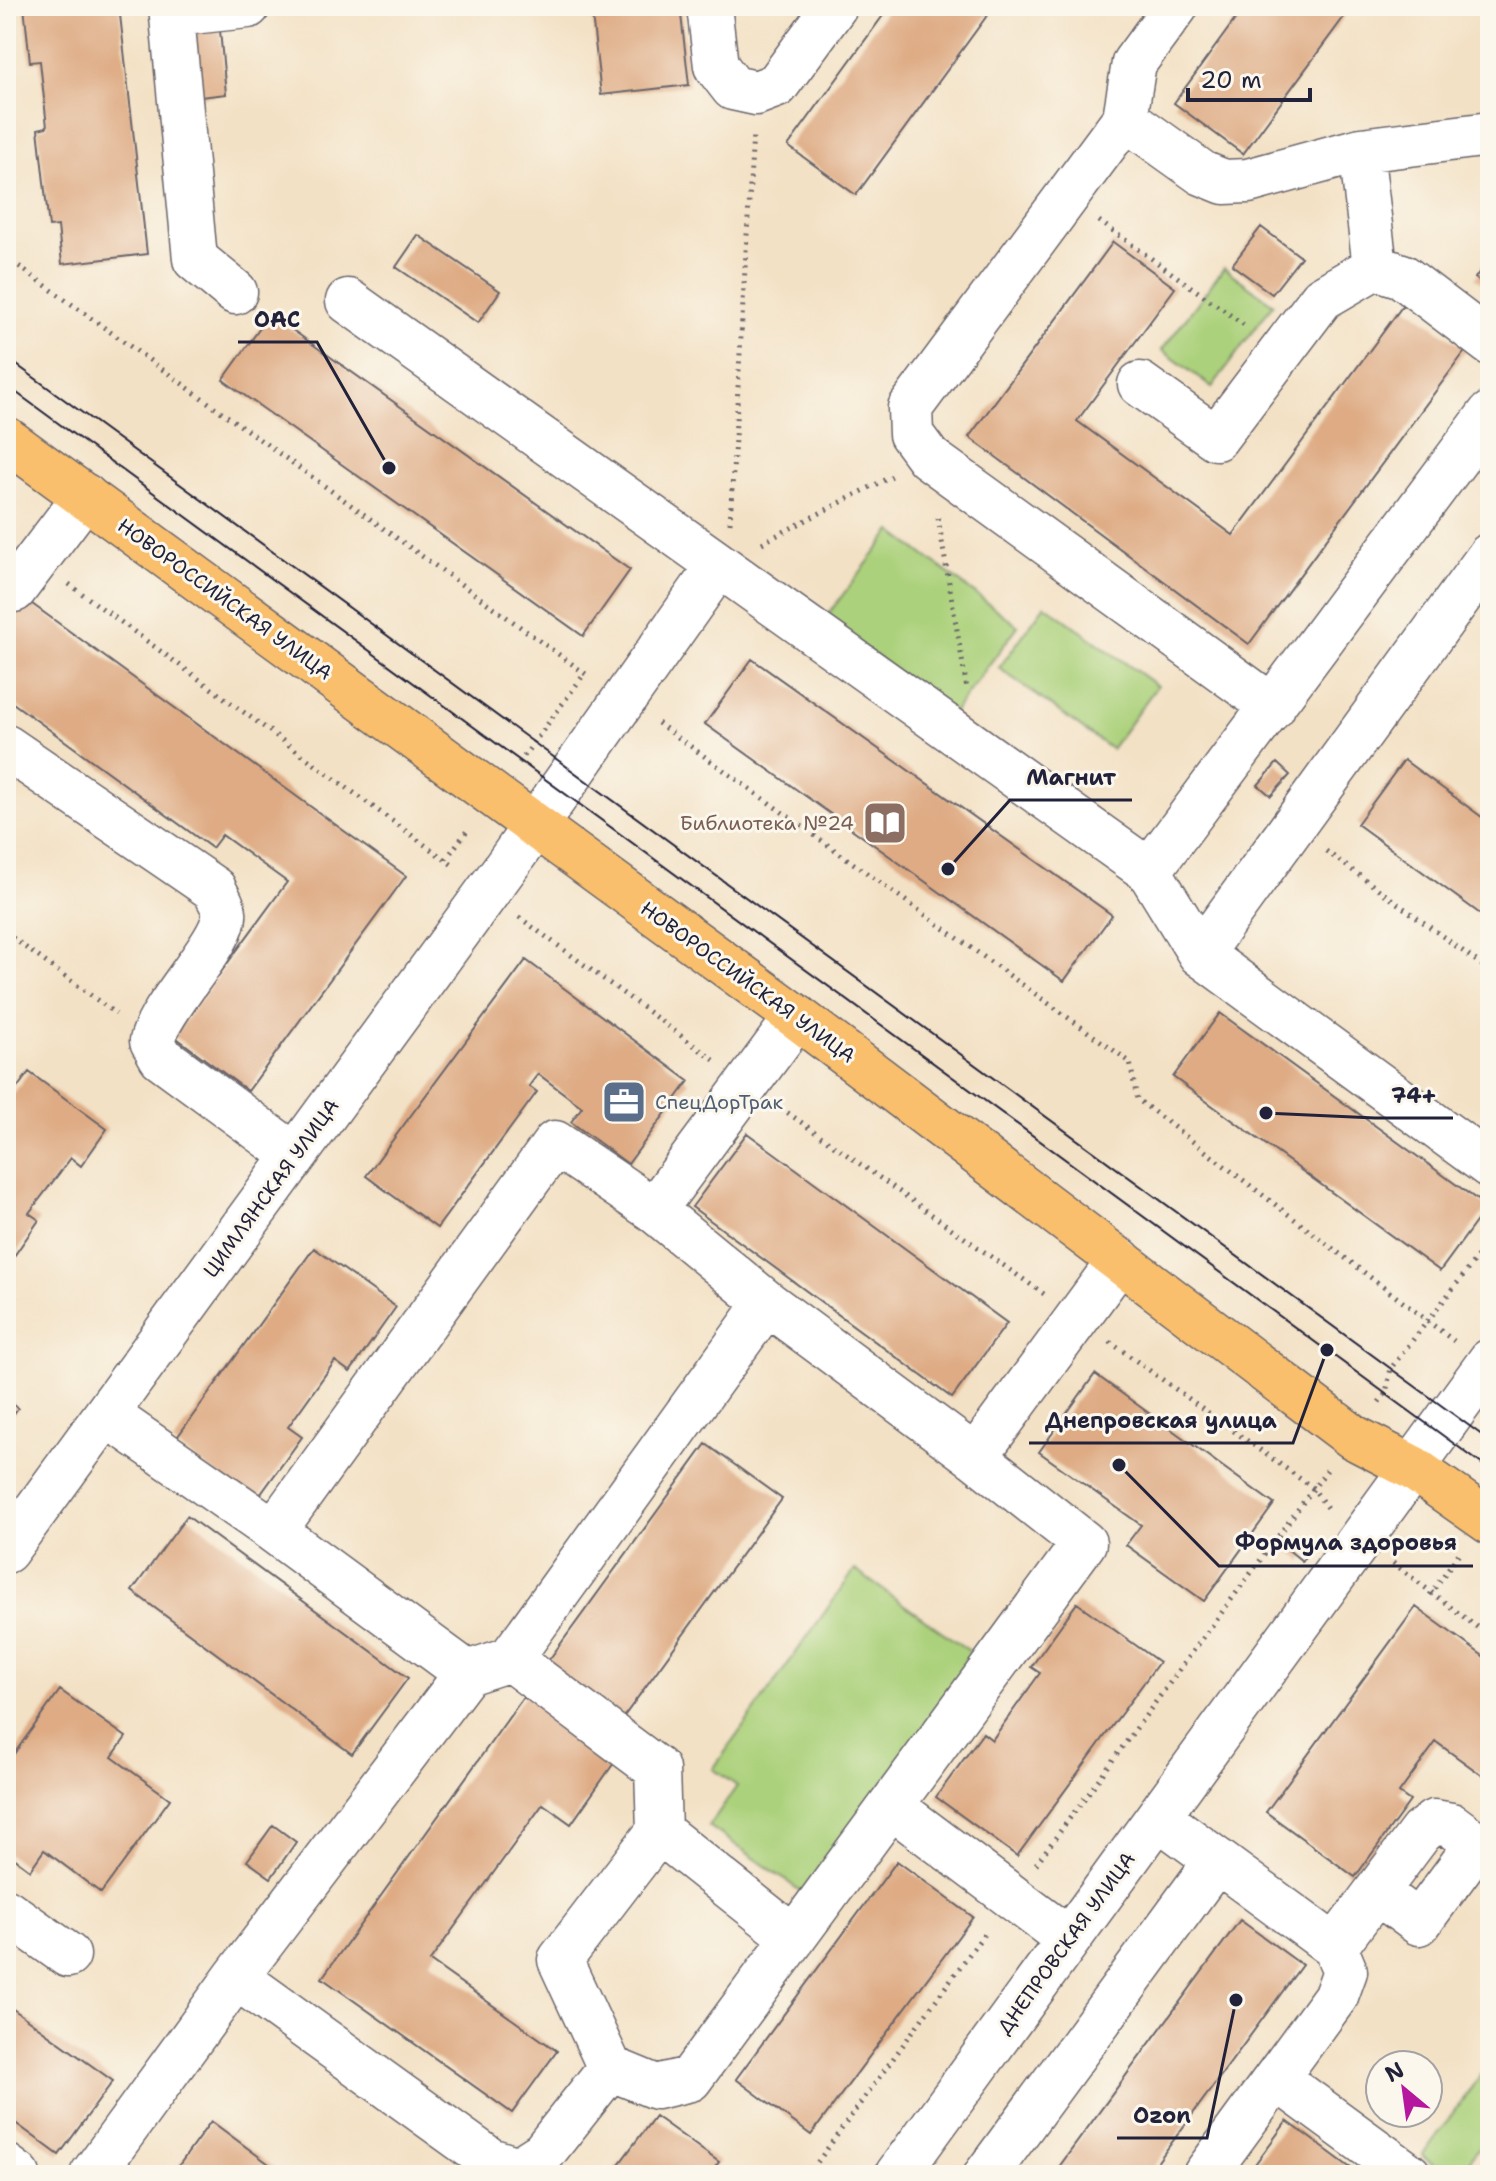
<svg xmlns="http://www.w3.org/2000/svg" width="1496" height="2181" font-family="'Shantell Sans',sans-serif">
	<rect width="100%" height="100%" fill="#fbf7ec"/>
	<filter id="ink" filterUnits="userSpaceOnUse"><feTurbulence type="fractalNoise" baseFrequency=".0125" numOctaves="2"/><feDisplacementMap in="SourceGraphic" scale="16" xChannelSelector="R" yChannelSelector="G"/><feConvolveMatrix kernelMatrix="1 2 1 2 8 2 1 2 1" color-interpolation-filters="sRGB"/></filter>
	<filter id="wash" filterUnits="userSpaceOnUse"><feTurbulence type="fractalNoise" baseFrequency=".006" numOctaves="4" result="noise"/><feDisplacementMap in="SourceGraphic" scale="32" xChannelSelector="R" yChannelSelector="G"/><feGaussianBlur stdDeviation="1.8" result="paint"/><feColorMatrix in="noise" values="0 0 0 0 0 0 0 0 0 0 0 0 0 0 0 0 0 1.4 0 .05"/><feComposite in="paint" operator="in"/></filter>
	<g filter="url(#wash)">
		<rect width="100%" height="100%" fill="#f3e1c5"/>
		<path fill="#acd17b" stroke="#677a5b" stroke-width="2" d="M1224 268 1273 304 1212 387 1162 350Z
			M892 531 1018 626 952 714 825 618Z
			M1045 605 1157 686 1111 749 999 668Z
			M855 1570 975 1655 805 1894 709 1826 737 1786 713 1769Z
			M1490 2062V2132L1459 2175H1448L1422 2156Z"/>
		<g id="blocks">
			<path fill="#deab84" d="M24 6H119L147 254 62 264 58 226 49 227 38 129 47 127 40 61 30 62Z
				M591 6H680L689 85 601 95Z
				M890 6H994L856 195 788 146Z
				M1245 6H1352L1243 154 1174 103Z
				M220 30 226 94 192 98 186 33Z
				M1261 227 1301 257 1272 294 1232 265Z
				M418 235 500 291 478 323 396 267Z
				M1113 242 1175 288 1077 421 1233 535 1404 304 1466 350 1249 644 969 437Z
				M1490 257V289L1475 278Z
				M270 314 630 570 583 636 223 380Z
				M6 585 406 876 248 1091 174 1036 287 882 222 835 212 848 6 698Z
				M752 659 1112 915 1064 981 705 724Z
				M1404 760 1490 823V921L1357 824Z
				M1277 763 1290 775 1271 796 1258 785Z
				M526 960 689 1081 628 1164 571 1122 582 1107 538 1074 529 1086 537 1092 437 1228 366 1176Z
				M1220 1013 1487 1207 1440 1271 1173 1077Z
				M29 1072 107 1129 81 1166 71 1158 29 1213 39 1220 14 1256 6 1250V1103Z
				M747 1133 1007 1323 952 1398 692 1207Z
				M314 1248 396 1307 350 1372 335 1361 288 1427 302 1437 255 1502 173 1443Z
				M1095 1374 1274 1504 1204 1601 1126 1545 1141 1525 1039 1452Z
				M6 1399 18 1408 6 1424Z
				M706 1444 782 1499 622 1719 546 1664Z
				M187 1516 408 1678 352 1754 132 1591Z
				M1296 1535 1312 1546 1302 1561 1286 1548Z
				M1077 1603 1159 1662 1017 1856 936 1797 983 1733 992 1740 1040 1673 1031 1667Z
				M1416 1607 1490 1661V1781L1436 1742 1399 1793 1410 1801 1355 1877 1266 1812Z
				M60 1690 126 1737 112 1757 170 1799 101 1893 44 1850 30 1870 6 1852V1765Z
				M525 1695 616 1760 571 1824 543 1804 430 1961 557 2051 512 2113 322 1978Z
				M273 1825 296 1842 271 1878 247 1861Z
				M897 1861 973 1917 811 2135 736 2079Z
				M1240 1920 1302 1965 1148 2175H1053Z
				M6 2004 113 2081 59 2155 6 2116Z
				M655 2116 719 2162 709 2175H611Z
				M211 2121 284 2175H172Z
				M1287 2121 1348 2166 1361 2175H1247Z"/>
		</g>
	</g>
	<g filter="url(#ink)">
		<use href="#blocks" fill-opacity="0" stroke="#6b656b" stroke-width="2"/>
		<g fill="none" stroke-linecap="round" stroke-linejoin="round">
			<g stroke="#6b656b" stroke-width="47">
				<path id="minor" d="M171 6 195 259 235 292
					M709 6 716 66 733 88 756 93 777 85 835 6
					M1176 6 1134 63 1125 118 910 408 911 434 928 457 1273 707
					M172 14 248 6
					M1125 118 1202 173 1224 182 1248 181 1361 150 1490 134
					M1375 267 1402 276 1490 343
					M348 301 1149 871 1200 954 1490 1166
					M1140 384 1216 438 1322 298 1375 267 1361 150
					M14 590 85 496
					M6 747 214 889C217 896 223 904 224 912 229 937 160 1006 152 1041L161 1057 294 1155
					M1149 871 1490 414
					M1200 954 1490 555
					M654 1210 797 1017
					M106 1414 274 1531 467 1673 510 1659 657 1769 659 1831 794 1938
					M975 1457 1120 1260
					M6 1551 505 868 719 565
					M510 1659 767 1303
					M891 1806 1068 1939
					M1158 1817 1335 1947
					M1377 1892 1419 1923 1477 1844
					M6 1911 68 1955
					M236 1977 490 2160 518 2169 543 2153 610 2068 656 2087 690 2079 1084 1543 975 1457 767 1303 654 1210 555 1143 274 1531
					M610 2068 560 1960 659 1831
					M1276 2078 1409 2175
					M6 2166 18 2175
					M92 2175 236 1977 467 1673
					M897 2175 1490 1361
					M986 2175 1217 1860
					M1205 2175 1336 1996 1345 1971 1335 1947 1421 1832 1434 1822 1451 1825 1490 1854"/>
			</g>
			<g stroke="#6b656b" stroke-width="47">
				<path id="major" d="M6 439 797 1017 1353 1437 1413 1468 1490 1522"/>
			</g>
			<path stroke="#6b656b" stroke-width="5" stroke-dasharray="2 6" stroke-linecap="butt" d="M1099 221 1247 327
				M6 257 590 677
				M938 518 967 689
				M730 523 753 133
				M762 543 892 476
				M69 584 455 867
				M658 723 1130 1062 1137 1099 1454 1341
				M519 763 585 673
				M1326 851 1490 971
				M446 859 469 828
				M519 917 714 1060
				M6 933 116 1014
				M781 1108 1044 1294
				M1110 1342 1313 1488 1329 1511
				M1379 1402 1386 1393 1391 1368 1490 1241
				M1393 1563 1490 1637
				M1430 1595 1459 1553
				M1036 1864 1327 1470
				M808 2175 987 1930"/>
			<use href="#minor" stroke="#fff" stroke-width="44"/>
			<use href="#major" stroke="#f9bf6d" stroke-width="44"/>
			<path stroke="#22223b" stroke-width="2" d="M6 357 1490 1441
				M6 385 1490 1470"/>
		</g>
	</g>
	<defs>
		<g id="library-square" transform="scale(2.3)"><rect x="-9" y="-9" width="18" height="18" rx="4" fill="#8d6e63" stroke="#fbf7ec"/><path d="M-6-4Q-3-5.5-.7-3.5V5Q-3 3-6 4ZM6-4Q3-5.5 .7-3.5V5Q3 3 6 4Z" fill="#fff"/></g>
		<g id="office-square" transform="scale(2.3)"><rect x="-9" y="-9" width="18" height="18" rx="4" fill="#5c6f8a" stroke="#fbf7ec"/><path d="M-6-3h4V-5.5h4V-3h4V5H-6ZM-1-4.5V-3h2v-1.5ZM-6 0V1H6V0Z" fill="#fff"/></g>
	</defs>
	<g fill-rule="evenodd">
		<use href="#library-square" x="885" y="823"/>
		<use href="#office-square" x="624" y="1102"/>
	</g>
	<g text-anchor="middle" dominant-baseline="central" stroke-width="6" stroke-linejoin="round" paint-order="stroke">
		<g font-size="20" fill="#22223b" stroke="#fbf7ec">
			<text transform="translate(225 599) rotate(36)">НОВОРОССИЙСКАЯ УЛИЦА</text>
			<text transform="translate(748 982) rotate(36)">НОВОРОССИЙСКАЯ УЛИЦА</text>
			<text transform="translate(271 1188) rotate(-54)">ЦИМЛЯНСКАЯ УЛИЦА</text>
			<text transform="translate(1066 1943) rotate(-54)">ДНЕПРОВСКАЯ УЛИЦА</text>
		</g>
		<g font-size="20" fill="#785e54" stroke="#fbf7ec" text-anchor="end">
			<text x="854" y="823">Библиотека №24</text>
		</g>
		<g font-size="20" fill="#4e5e75" stroke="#fbf7ec" text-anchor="start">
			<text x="655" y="1102">СпецДорТрак</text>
		</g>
	</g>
	<path fill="none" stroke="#22223b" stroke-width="3" d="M389 468L317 342H238M948 869L1010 800H1132M1266 1113L1375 1118H1453M1327 1350L1293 1443H1029M1119 1465L1219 1566H1473M1236 2000L1207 2138H1117"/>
	<g fill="#22223b" stroke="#fbf7ec" stroke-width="3">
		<circle cx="389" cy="468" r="8"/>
		<circle cx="948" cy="869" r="8"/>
		<circle cx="1266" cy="1113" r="8"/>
		<circle cx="1327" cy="1350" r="8"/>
		<circle cx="1119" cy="1465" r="8"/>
		<circle cx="1236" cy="2000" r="8"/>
	</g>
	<g font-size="22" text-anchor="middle" font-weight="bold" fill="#22223b" stroke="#fbf7ec" stroke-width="6" stroke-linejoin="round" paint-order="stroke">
		<text x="277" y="327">ОАС</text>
		<text x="1071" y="785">Магнит</text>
		<text x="1414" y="1103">74+</text>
		<text x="1161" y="1428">Днепровская улица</text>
		<text x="1346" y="1550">Формула здоровья</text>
		<text x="1162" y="2123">Ozon</text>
	</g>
	<rect width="1496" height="2181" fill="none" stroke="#fbf7ec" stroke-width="32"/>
	<g transform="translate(1404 2089) rotate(331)"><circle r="38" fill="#fbf7ec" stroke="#a4a2a5" stroke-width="2"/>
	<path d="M0-6L14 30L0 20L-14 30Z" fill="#b5179e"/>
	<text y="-12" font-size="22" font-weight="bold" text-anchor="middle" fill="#22223b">N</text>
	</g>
	<path d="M1188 88v12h122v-12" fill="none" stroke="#22223b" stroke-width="4"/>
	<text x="1200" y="88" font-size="24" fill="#22223b" stroke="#fbf7ec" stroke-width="6" paint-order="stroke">20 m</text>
</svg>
